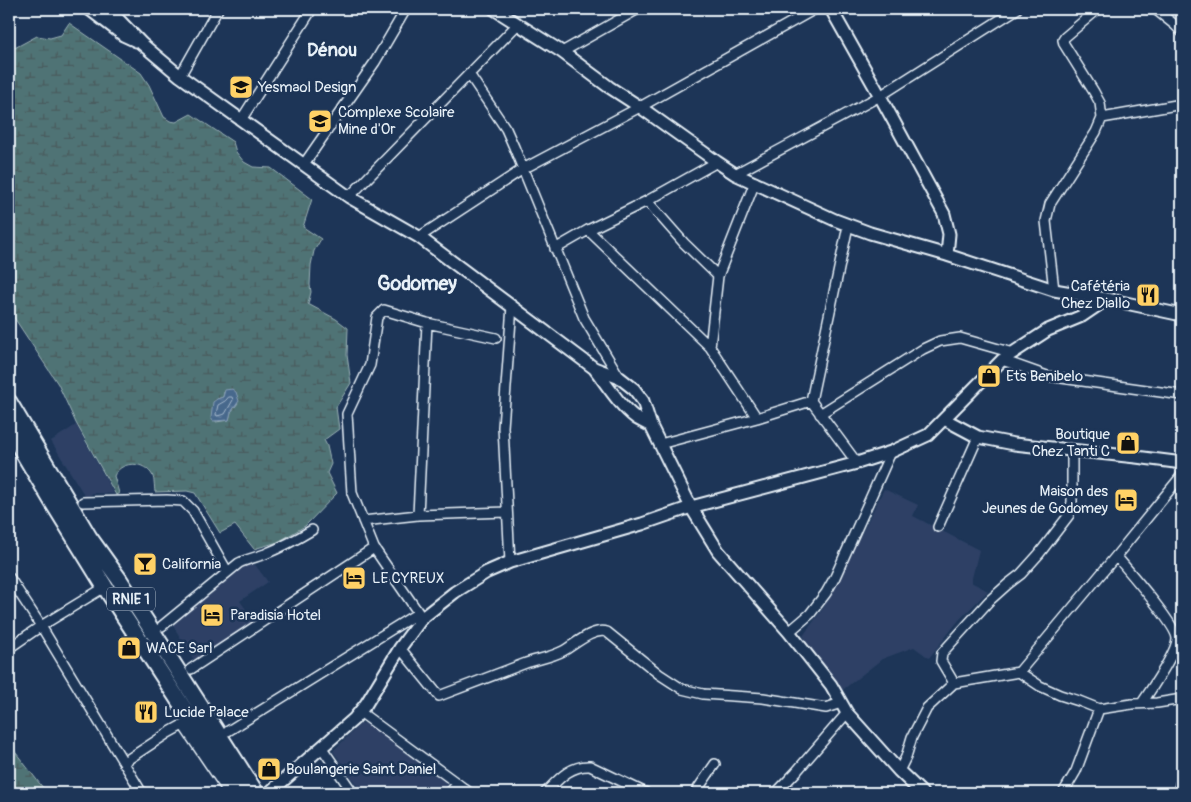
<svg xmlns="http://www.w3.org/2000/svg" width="1191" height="802" font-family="Pangolin,sans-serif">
	<defs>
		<pattern id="wetland-marsh" width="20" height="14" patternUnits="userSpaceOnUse" patternTransform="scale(1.25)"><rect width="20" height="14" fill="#4f7375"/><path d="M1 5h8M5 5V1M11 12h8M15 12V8" fill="none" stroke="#4a5b5d"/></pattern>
		<pattern id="water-ripples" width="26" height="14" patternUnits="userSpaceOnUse" patternTransform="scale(1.25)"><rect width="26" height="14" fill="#46678c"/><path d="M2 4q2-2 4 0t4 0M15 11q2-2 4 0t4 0" fill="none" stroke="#617d9d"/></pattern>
	</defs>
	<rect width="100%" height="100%" fill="#1d3557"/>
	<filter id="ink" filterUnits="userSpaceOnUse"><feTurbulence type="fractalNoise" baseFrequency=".02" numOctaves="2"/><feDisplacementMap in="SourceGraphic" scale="10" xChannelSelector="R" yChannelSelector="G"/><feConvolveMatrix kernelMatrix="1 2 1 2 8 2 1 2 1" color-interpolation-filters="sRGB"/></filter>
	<g filter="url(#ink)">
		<path fill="#2d4165" d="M76 425 114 494 93 493 86 498 51 441Z
			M884 489 918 505 913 516 979 550 971 582 988 591 959 620 929 658 914 647 882 659 840 692 824 669 803 636 824 607Z
			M250 558 268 582 240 601 256 623 194 660 172 624 216 585Z
			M361 723 367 724 448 784 440 793H362L333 751Z"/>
		<path fill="url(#wetland-marsh)" stroke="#9cb2b6" fill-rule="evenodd" d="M69 23 141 73 149 85 164 117 170 121 176 122 191 114 233 142 236 152 244 162 253 167 271 168 312 199 303 227 321 239 314 251 311 265 310 285 311 292 308 304 336 319 348 328 347 355 351 383 336 407 339 429 324 440 327 446 331 464 327 473 337 493 305 526 278 542 254 549 235 525 220 533 195 493 187 491 155 492C154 486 155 478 151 473 141 460 120 462 114 476L119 493 116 495 76 423 58 384 9 310V51L37 36 50 38 61 35ZM224 392 238 403 231 412 229 420 216 422 217 399 223 397Z
			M9 744 47 793H9Z"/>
		<path fill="url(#water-ripples)" stroke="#879eb7" d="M232 389 236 392 239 401 231 412 229 420 213 421 211 418 213 402 217 399 223 397 225 390Z"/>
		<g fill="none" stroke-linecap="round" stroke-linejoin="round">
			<path stroke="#a7bacd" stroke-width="1" d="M229 397H232L233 400 225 414 217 416 216 414 218 405 225 401Z"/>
			<g stroke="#e8f1f8" stroke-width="12">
				<path id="street" d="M1155 9 1175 25 1182 32
					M562 52 638 9
					M469 74 506 129 514 147 584 318 620 378
					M180 76 218 9
					M1102 118 1182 104
					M241 120 312 9
					M304 164 375 62 406 9
					M735 174 880 96 1017 9
					M349 197 518 24
					M647 201 684 243 718 276
					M848 226 811 401 857 463
					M588 230 710 347 757 418
					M419 237 523 169 640 107 815 9
					M555 249 588 230 647 201 717 162
					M1054 290 1046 221 1050 204 1096 132 1102 118 1100 103 1094 92 1064 44 1063 40 1065 37 1098 9
					M710 347 718 276 755 182
					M1002 360 1047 376 1182 395
					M820 414 923 349 940 341 960 338 1013 353
					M660 444 757 418 811 401
					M83 502 167 500 183 501 193 511 227 571
					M418 515 427 323
					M363 521 418 515 507 512
					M938 527 978 437
					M1116 556C1127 569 1177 626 1177 639 1177 652 1150 691 1142 703
					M510 562 503 427 512 306
					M9 577 41 626 142 793
					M422 618 374 548 352 493 347 414 370 365 377 317 384 310 427 323 496 338
					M162 626 239 563C247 559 257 557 265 554 282 547 297 539 312 530
					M789 632 810 614 826 593 835 577 891 452
					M9 648 41 626 105 587
					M400 648 439 696C468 685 497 674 526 663 538 659 552 657 563 651 574 645 594 627 607 632L659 674 682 689 703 694 763 698 826 708 841 703
					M191 669 374 548
					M1019 672 1040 686 1060 695 1079 701 1099 709 1132 704 1157 703 1182 699
					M954 683 941 661 942 653 989 601 1008 584 1021 574 1039 554 1069 515 1072 502V450
					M360 712 458 784 470 793
					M183 725 229 793
					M228 731 418 613
					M322 748 353 793
					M124 762 168 733 188 722
					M899 771 906 757 912 737 927 708 954 683 1019 672 1116 556 1182 475
					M449 793 458 784
					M545 793C558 780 570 765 590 766L646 793
					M695 793 715 764
					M776 793 796 772 847 713
					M1063 793 1076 771 1099 709
					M1178 793 1182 777"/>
			</g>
			<g stroke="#e8f1f8" stroke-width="15">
				<path id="secondary" d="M89 9 123 35 136 41
					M104 9 119 20 142 44 180 76 349 197 419 237 594 368 620 378 634 389 643 401 651 426 691 507 718 551 789 632 831 685 847 713 899 771 922 793
					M494 9 562 52 609 87 640 107 717 162 735 174 835 220 870 233 947 255 1054 290 1107 299
					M831 9 880 96 944 214 949 234 947 255
					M594 368C607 385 619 405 636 418 641 421 646 423 651 426
					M944 419 978 437 1014 444 1136 457 1175 462 1182 464
					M269 793 354 719 366 704 400 648 422 618 455 592 487 572 510 562 642 524 691 507 857 463 891 452 928 435 1002 360 1048 330 1082 316 1107 299 1182 315"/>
			</g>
			<g stroke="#e8f1f8" stroke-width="19">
				<path id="highway" d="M9 402 89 537 119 579 256 793
					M9 429 53 503 105 587 239 793"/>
			</g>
			<use href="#street" stroke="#1d3557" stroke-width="9"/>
			<use href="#secondary" stroke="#1d3557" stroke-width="11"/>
			<use href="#highway" stroke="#1d3557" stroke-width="15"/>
		</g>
	</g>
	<defs>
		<g id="university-square" transform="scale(1.25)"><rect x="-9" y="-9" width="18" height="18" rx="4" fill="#ffd166" stroke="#1d3557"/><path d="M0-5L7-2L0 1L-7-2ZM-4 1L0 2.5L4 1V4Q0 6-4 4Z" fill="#111"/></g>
		<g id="school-square" transform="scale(1.25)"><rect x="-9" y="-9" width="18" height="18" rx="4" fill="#ffd166" stroke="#1d3557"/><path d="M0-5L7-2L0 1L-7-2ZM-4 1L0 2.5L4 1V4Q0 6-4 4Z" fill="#111"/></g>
		<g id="restaurant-square" transform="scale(1.25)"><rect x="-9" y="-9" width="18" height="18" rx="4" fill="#ffd166" stroke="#1d3557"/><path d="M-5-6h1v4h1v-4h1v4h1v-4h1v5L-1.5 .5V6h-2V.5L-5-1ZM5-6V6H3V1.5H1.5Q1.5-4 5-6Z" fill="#111"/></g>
		<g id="shop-square" transform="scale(1.25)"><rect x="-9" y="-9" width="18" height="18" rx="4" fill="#ffd166" stroke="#1d3557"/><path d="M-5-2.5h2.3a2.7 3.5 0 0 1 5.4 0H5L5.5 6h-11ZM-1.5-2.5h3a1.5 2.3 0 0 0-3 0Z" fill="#111"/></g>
		<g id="hotel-square" transform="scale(1.25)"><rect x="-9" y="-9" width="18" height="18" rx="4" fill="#ffd166" stroke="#1d3557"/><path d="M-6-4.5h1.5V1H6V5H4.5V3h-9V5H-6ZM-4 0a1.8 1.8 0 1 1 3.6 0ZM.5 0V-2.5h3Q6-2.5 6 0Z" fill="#111"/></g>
		<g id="bar-square" transform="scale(1.25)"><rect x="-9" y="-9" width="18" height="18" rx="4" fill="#ffd166" stroke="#1d3557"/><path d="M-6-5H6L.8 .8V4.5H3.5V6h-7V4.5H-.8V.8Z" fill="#111"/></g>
	</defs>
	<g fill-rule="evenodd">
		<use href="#university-square" x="241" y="87"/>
		<use href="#school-square" x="320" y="121"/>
		<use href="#restaurant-square" x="1148" y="295"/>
		<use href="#shop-square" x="989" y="376"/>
		<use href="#shop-square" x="1128" y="443"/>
		<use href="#hotel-square" x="1126" y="500"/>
		<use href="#bar-square" x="145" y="564"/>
		<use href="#hotel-square" x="354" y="578"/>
		<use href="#hotel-square" x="212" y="615"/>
		<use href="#shop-square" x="129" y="648"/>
		<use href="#restaurant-square" x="146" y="712"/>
		<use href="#shop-square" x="269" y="769"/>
	</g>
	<g text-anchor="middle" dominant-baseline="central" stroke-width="5" stroke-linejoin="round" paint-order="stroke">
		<rect fill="#1d3557" stroke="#abb9c8" stroke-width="1" x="107" y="587.5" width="48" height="23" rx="4"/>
		<g font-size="14" font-weight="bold" fill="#e8f1f8">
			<text x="131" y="599">RNIE 1</text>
		</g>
		<g font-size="15" fill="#e8f1f8" stroke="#1d3557" text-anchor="start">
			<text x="258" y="87">Yesmaol Design</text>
			<text x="338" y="112">Complexe Scolaire<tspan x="338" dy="17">Mine d'Or</tspan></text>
			<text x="1130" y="286" text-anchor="end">Cafétéria<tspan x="1130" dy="17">Chez Diallo</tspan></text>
			<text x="1006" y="376">Ets Benibelo</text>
			<text x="1110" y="434" text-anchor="end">Boutique<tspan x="1110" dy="17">Chez Tanti C</tspan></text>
			<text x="1108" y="491" text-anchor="end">Maison des<tspan x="1108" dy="17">Jeunes de Godomey</tspan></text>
			<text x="162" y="564">California</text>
			<text x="372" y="578">LE CYREUX</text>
			<text x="230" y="615">Paradisia Hotel</text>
			<text x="146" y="648">WACE Sarl</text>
			<text x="164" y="712">Lucide Palace</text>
			<text x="286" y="769">Boulangerie Saint Daniel</text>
		</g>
		<g font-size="18" font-weight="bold" fill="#e8f1f8" stroke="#1d3557">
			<text x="332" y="50">Dénou</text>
		</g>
		<g font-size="20" font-weight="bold" fill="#e8f1f8" stroke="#1d3557">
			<text x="417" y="283">Godomey</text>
		</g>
	</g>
	<rect width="1191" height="802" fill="none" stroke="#1d3557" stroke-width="30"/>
	<rect x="15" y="15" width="1161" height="772" fill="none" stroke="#e8f1f8" stroke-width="2" filter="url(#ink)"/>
</svg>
